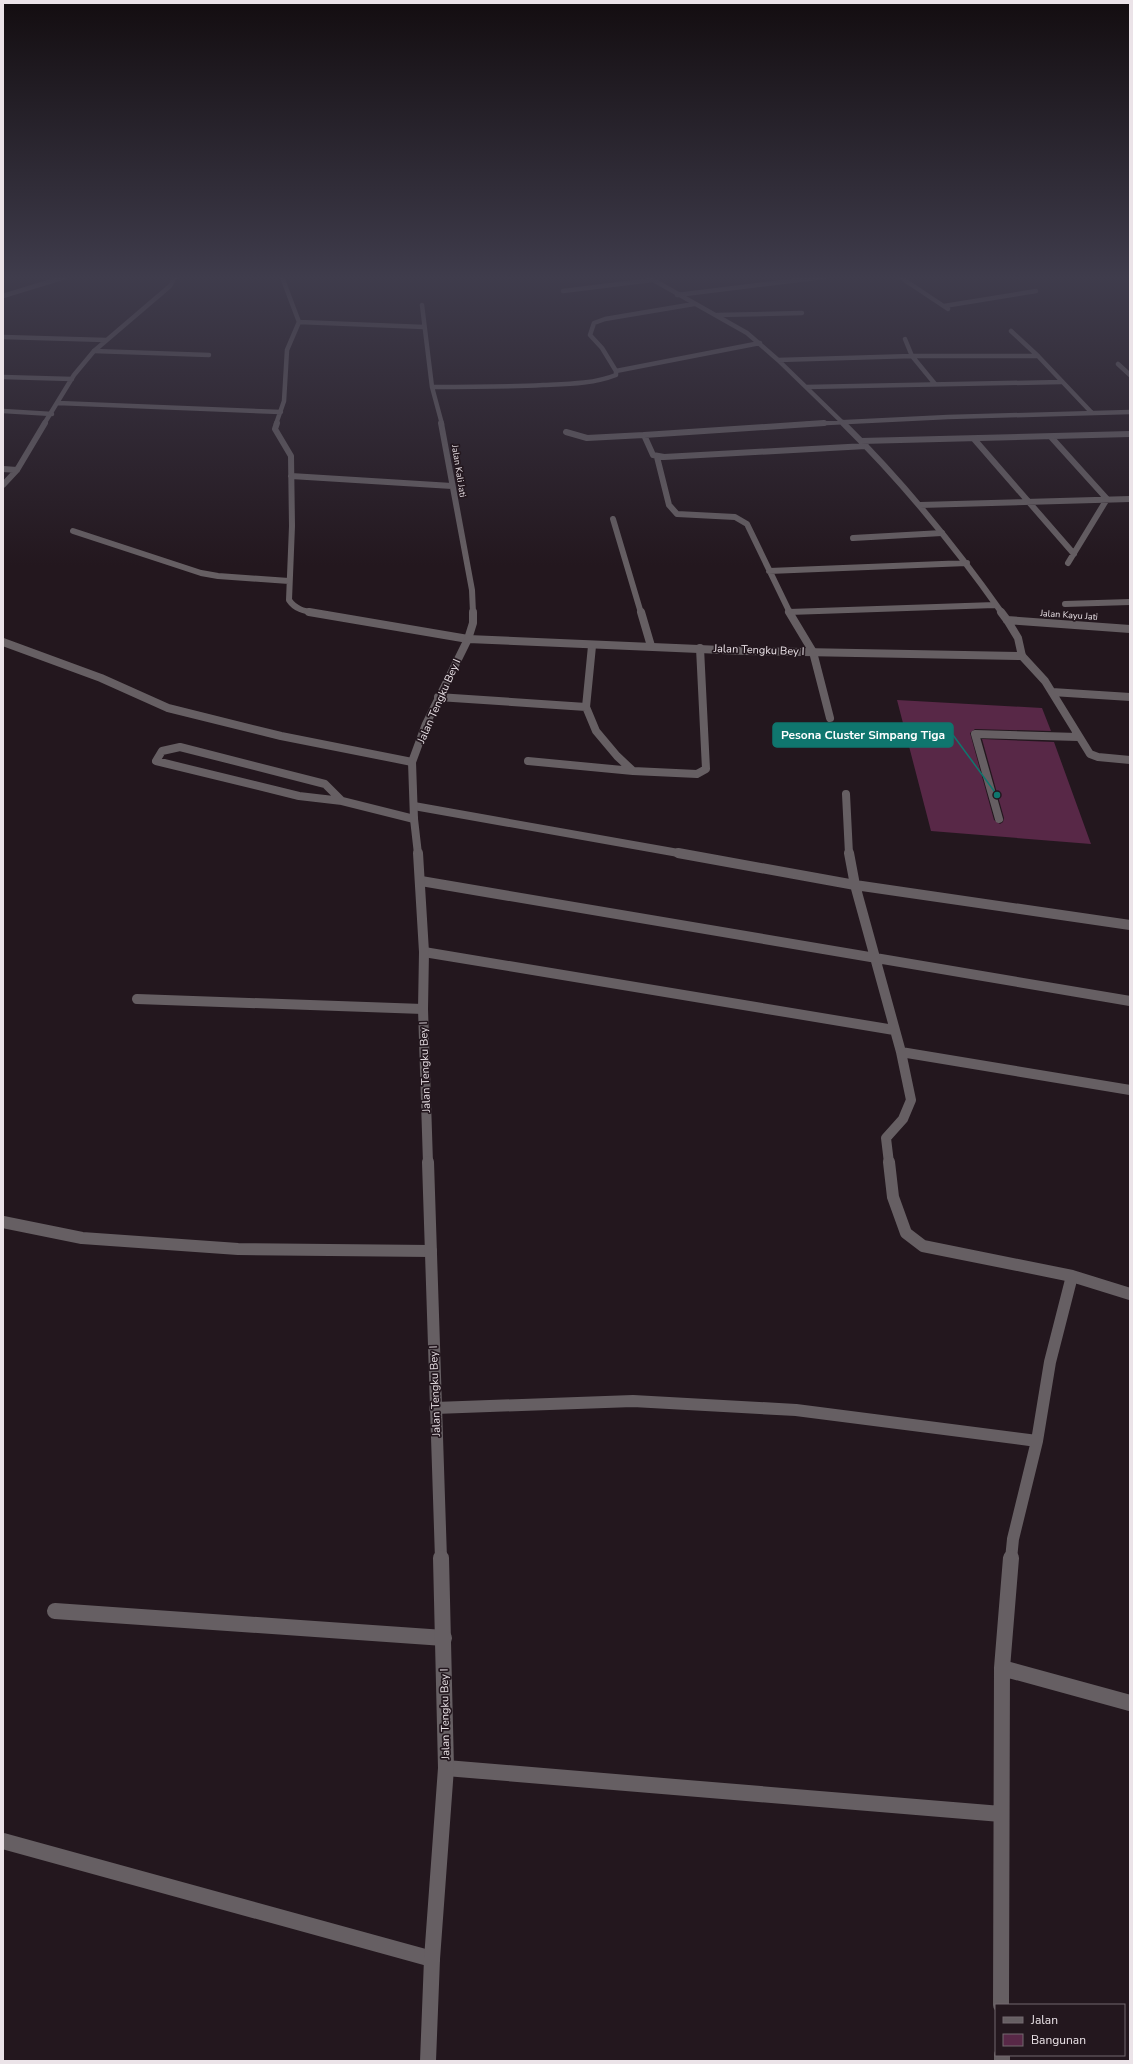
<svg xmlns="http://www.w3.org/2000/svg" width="1133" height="2064" font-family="'Nunito Sans',sans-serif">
	<rect width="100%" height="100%" fill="#23171e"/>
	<path fill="#582847" d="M897 700 1042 708 1051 731 975 729 970 733 994 820 1000 824 1003 822 1004 818 982 739 1054 742 1091 844 931 831Z"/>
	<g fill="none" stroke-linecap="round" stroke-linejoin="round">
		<path stroke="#665f63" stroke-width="4.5" d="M900 277 948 309
			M563 291 652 280
			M944 306 1036 291
			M717 315 802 313
			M94 351 209 355"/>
		<path stroke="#665f63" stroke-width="6" d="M853 538 942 533"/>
		<path stroke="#665f63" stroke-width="8" d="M180 747 325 784 342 801 299 796 156 761 162 751Z
			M342 801 414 819"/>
		<path stroke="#665f63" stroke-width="10" d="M137 999 423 1009"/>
		<path stroke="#665f63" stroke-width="4.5" d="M648 277 747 333 778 360 844 424
			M677 295 824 277
			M3 296 65 277
			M422 305 432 387 442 424
			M299 322 424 327
			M1011 331 1038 356 1092 413
			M3 337 106 340
			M905 339 912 356 935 384
			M778 360 912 356H1038
			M1118 364 1130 375
			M616 371 602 348 590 335 594 323 605 319 694 304
			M3 377 72 379
			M432 387C469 387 506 387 543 385 567 384 593 384 616 375V371L760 343
			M806 387 1061 382
			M58 403 281 412
			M3 411 52 414
			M44 424 74 375 94 351 170 286 175 277
			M276 424 284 401 287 350 299 322 282 277
			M806 424 948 417 1130 412"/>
		<path stroke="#665f63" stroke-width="6" d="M277 423 275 429 291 456 292 526 289 600C295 609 304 611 314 613
			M441 423 472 590 473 613
			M824 423 644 435 653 455 664 457 866 446
			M843 423C902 481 954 545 1002 613
			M566 432 587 438 644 435
			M1051 437 1107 499 1068 563
			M974 439 1074 554
			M861 441 1130 434
			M657 457 669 505 677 514 735 517 747 524 790 613
			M3 469 17 470
			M291 476 452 486
			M3 485 17 470 45 423
			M920 505 1130 499
			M613 519 641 613
			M73 531 201 573 218 576 289 581
			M769 571 967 563
			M1065 604 1130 602
			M789 612 995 605"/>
		<path stroke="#665f63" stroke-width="8" d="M309 612 468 639 473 623V612
			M641 612 651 646
			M789 612 813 652 830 718
			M1001 612 1007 620
			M3 642 101 678 168 708 281 736 412 762
			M1022 656 1045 681 1090 754 1098 757 1130 760
			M1052 692 1130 697
			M438 697 586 707 596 731 617 756 633 771 697 774 706 769 700 648
			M586 707 592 646
			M528 761 633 771
			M846 794 849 854
			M414 806 684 854
			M999 819 975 734 1078 737"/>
		<path stroke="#665f63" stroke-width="10" d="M678 853 855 885 1130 925
			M849 853 855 885 901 1052 911 1100 903 1119 886 1138 889 1163
			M421 881 1130 1001
			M424 952 894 1030
			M901 1052 1130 1090"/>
		<path stroke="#665f63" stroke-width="12" d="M889 1162 893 1197 906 1233 923 1246 1072 1276 1130 1294
			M3 1222 82 1238 238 1249 431 1251
			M435 1408 633 1401 796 1410 1037 1441
			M1011 1559 1013 1539 1037 1441 1050 1362 1072 1276"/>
		<path stroke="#665f63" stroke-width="16" d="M55 1611 444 1638
			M1002 1668 1130 1703
			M446 1768 1001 1814
			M3 1841 432 1959
			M1001 2005 1002 1668 1011 1558
			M1002 2055V2061"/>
		<path stroke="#665f63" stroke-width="8" d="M1007 620 1130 629
			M418 854 414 819 412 762 426 724 468 639 745 651 1022 656 1018 638 1007 620"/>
		<path stroke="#665f63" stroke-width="10" d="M418 853 424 952 423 1009 428 1163"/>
		<path stroke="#665f63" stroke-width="12" d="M428 1162 441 1559"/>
		<path stroke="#665f63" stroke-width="16" d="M428 2061 432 1959 446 1768 441 1558"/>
	</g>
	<linearGradient id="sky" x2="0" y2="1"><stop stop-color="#130d10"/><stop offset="0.49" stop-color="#3f3c4c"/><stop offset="1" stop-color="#3f3c4c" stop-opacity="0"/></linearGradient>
	<rect width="1133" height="566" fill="url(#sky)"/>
	<g text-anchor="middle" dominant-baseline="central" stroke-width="3.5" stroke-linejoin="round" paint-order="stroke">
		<g font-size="9" fill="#ebe3e8" stroke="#23171e">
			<text transform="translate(459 471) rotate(81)">Jalan Kali Jati</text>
			<text transform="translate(1069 615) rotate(4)">Jalan Kayu Jati</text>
		</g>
		<g font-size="11" fill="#ebe3e8" stroke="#23171e">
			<text transform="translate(759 650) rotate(2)">Jalan Tengku Bey I</text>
			<text transform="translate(439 701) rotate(-66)">Jalan Tengku Bey I</text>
			<text transform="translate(425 1067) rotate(-92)">Jalan Tengku Bey I</text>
			<text transform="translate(435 1391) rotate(-92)">Jalan Tengku Bey I</text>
			<text transform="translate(445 1714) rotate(-91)">Jalan Tengku Bey I</text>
		</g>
	</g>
	<path fill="none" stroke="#0f766e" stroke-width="1.5" d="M997 795L953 735"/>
	<circle fill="#0f766e" stroke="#23171e" stroke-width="1.5" cx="997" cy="795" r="4"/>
	<rect fill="#0f766e" stroke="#0f766e" stroke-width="1.5" x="773" y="723" width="180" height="24" rx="4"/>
	<g font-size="12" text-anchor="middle" font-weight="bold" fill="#fff">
		<text x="863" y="739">Pesona Cluster Simpang Tiga</text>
	</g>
	<rect width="1133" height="2064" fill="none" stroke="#ebe3e8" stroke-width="8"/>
	<rect x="995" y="2004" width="130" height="52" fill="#23171e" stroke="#73696f"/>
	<rect x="1003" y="2017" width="20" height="6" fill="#665f63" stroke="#73696f"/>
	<text x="1031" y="2024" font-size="12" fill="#ebe3e8">Jalan</text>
	<rect x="1003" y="2034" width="20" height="12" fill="#582847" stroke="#73696f"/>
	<text x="1031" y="2044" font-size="12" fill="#ebe3e8">Bangunan</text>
</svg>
